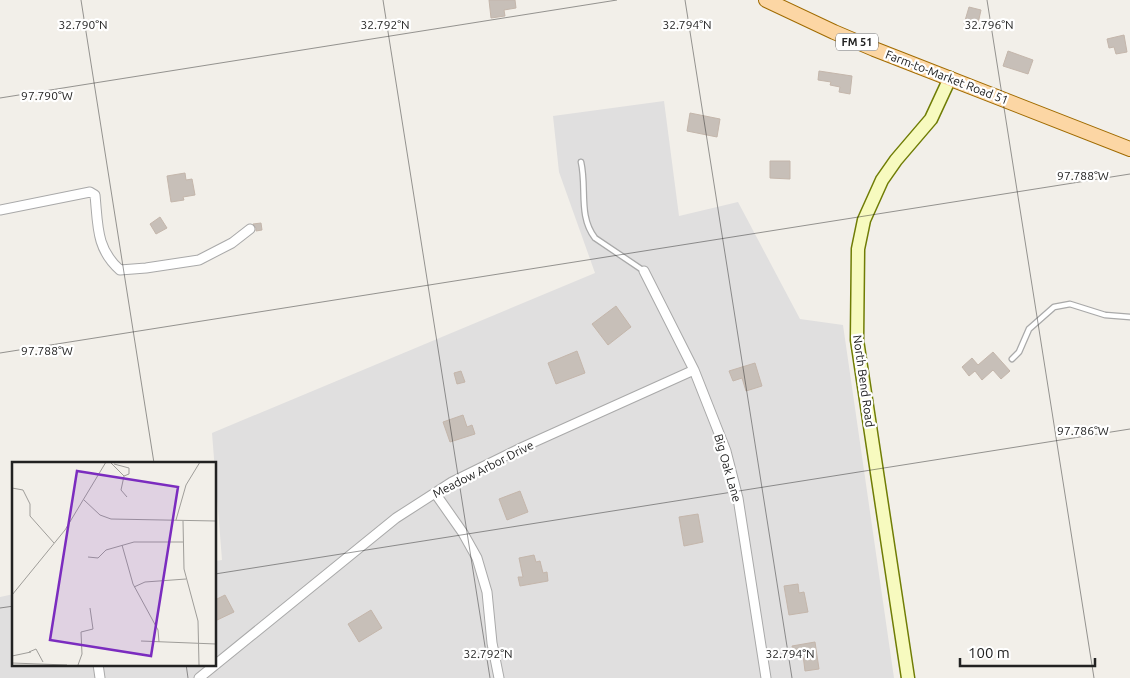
<svg xmlns="http://www.w3.org/2000/svg" width="1130" height="678" font-family="Ubuntu,sans-serif">
	<rect width="100%" height="100%" fill="#f2efe9"/>
	<path fill="#e0dfdf" d="M664 101 679 216 738 202 800 319 843 325 894 678H0V597L14 594V664H215V561L222 560 212 433 595 273 559 172 553 116Z"/>
	<path fill="#c7bfb8" stroke="#c4b6ab" d="M489 0H515L516 8 504 10 505 16 491 18Z
		M969 7 981 10 977 28 964 24Z
		M1124 35 1127 52 1116 54 1114 47 1109 48 1107 39Z
		M1008 51 1033 60 1028 74 1003 66Z
		M819 71 852 76 850 94 839 92 840 87 830 85 831 82 818 80Z
		M690 113 720 119 717 137 687 131Z
		M770 161H790V179L770 178Z
		M185 173 186 180 192 179 195 195 183 197 184 200 171 202 167 176Z
		M160 217 167 228 156 234 150 224Z
		M261 223 262 230 256 231V228L253 224Z
		M616 306 631 327 608 345 592 324Z
		M577 351 585 373 556 384 548 363Z
		M993 352 1010 371 1001 379 993 370 982 380 975 371 969 376 962 367 972 358 978 365Z
		M755 363 762 386 746 391 742 378 733 381 729 371Z
		M461 371 465 382 457 384 454 373Z
		M463 415 467 427 472 425 475 434 450 442 443 422Z
		M520 491 528 512 507 520 499 499Z
		M698 514 703 542 684 546 679 517Z
		M534 555 536 562 540 561 543 573 547 572 548 581 520 586 518 577H523L519 558Z
		M798 584 799 593 804 592 808 612 789 615 784 586Z
		M225 595 234 612 215 621V600Z
		M371 610 382 628 359 642 348 624Z
		M815 642 819 669 805 671 803 655 794 657 792 646Z"/>
	<g fill="none" stroke-linecap="round" stroke-linejoin="round">
		<g stroke="#a9a9a9" stroke-width="7">
			<path id="lane" d="M581 162C587 188 578 216 595 238L644 271
				M1012 359 1019 352 1029 329 1054 307 1070 304 1105 315 1130 317"/>
		</g>
		<g stroke="#a9a9a9" stroke-width="11">
			<path id="street" d="M0 210 90 192 95 195C98 225 96 249 120 270L146 268 199 260 232 243 250 229
				M644 271 694 370 726 451 738 498 766 678
				M435 493 463 533 477 558 487 592 492 643 499 678
				M98 664 100 678
				M199 678 396 518 452 482 523 447 694 370"/>
		</g>
		<g stroke="#707d05" stroke-width="15">
			<path id="secondary" d="M908 678 857 340 858 249 864 220 882 180 896 160 931 119 950 78"/>
		</g>
		<g stroke="#a06b00" stroke-width="16">
			<path id="primary" d="M766 0 834 32 874 49 1130 149"/>
		</g>
		<use href="#lane" stroke="#fff" stroke-width="4.5"/>
		<use href="#street" stroke="#fff" stroke-width="9"/>
		<use href="#secondary" stroke="#f7fabf" stroke-width="12"/>
		<use href="#primary" stroke="#fcd6a4" stroke-width="14"/>
	</g>
	<path fill="none" stroke="#222" stroke-width="1" stroke-opacity="0.45" d="M81 0 154 463M383 0 490 678M685 0 792 678M987 0 1094 678M0 98 617 0M0 353 1130 174M215 574 1130 429M0 608 14 606M186 664 188 678"/>
	<g text-anchor="middle" dominant-baseline="central" stroke-width="4.5" stroke-linejoin="round" paint-order="stroke">
		<rect fill="#fff" stroke="#646464" stroke-width="1" x="836" y="33.5" width="42" height="17" rx="4"/>
		<g font-size="11" font-weight="bold" fill="#222">
			<text x="857" y="42">FM 51</text>
		</g>
		<g font-size="12" fill="#222" stroke="#fff">
			<text transform="translate(947 77) rotate(21)">Farm-to-Market Road 51</text>
			<text transform="translate(864 381) rotate(82)">North Bend Road</text>
			<text transform="translate(728 468) rotate(74)">Big Oak Lane</text>
			<text transform="translate(483 469) rotate(-27)">Meadow Arbor Drive</text>
		</g>
	</g>
	<g transform="translate(12 462)">
		<rect width="204" height="204" fill="#f2efe9"/>
		<path fill="none" stroke="#9f9d99" stroke-width="1" d="M98 0 112 14 109 28 115 35M102 2 117 6V12L112 14M0 26 11 28 18 42V54L42 81M72 38 88 53 99 57 204 59M164 58 174 23 188 0M171 59 172 107 186 159 187 203M110 83 121 122 146 168 147 180M76 95 86 96 94 88 122 80H171M122 125 133 120 174 117M0 133 53 68 94 0M129 179 204 182M17 190 24 187 31 200M0 194 19 190M0 201 55 203M66 203 70 192 69 170 81 167 78 146"/>
		<path fill="#7b2cbf" fill-opacity="0.15" stroke="#7b2cbf" stroke-width="2.5" d="M65 9 166 25 139 194 38 178Z"/>
		<rect width="204" height="204" fill="none" stroke="#222" stroke-width="2.5"/>
	</g>
	<g font-size="12" text-anchor="middle" fill="#222" stroke="#fff" stroke-width="4.5" stroke-linejoin="round" paint-order="stroke">
		<text x="83" y="29">32.790°N</text>
		<text x="385" y="29">32.792°N</text>
		<text x="687" y="29">32.794°N</text>
		<text x="989" y="29">32.796°N</text>
		<text x="47" y="100">97.790°W</text>
		<text x="1083" y="180">97.788°W</text>
		<text x="47" y="355">97.788°W</text>
		<text x="1083" y="435">97.786°W</text>
		<text x="488" y="658">32.792°N</text>
		<text x="790" y="658">32.794°N</text>
	</g>
	<path d="M960 658v8h135v-8" fill="none" stroke="#222222" stroke-width="2.5"/>
	<text x="968" y="658" font-size="15" fill="#222222" stroke="#ffffff" stroke-width="4" paint-order="stroke">100 m</text>
</svg>
